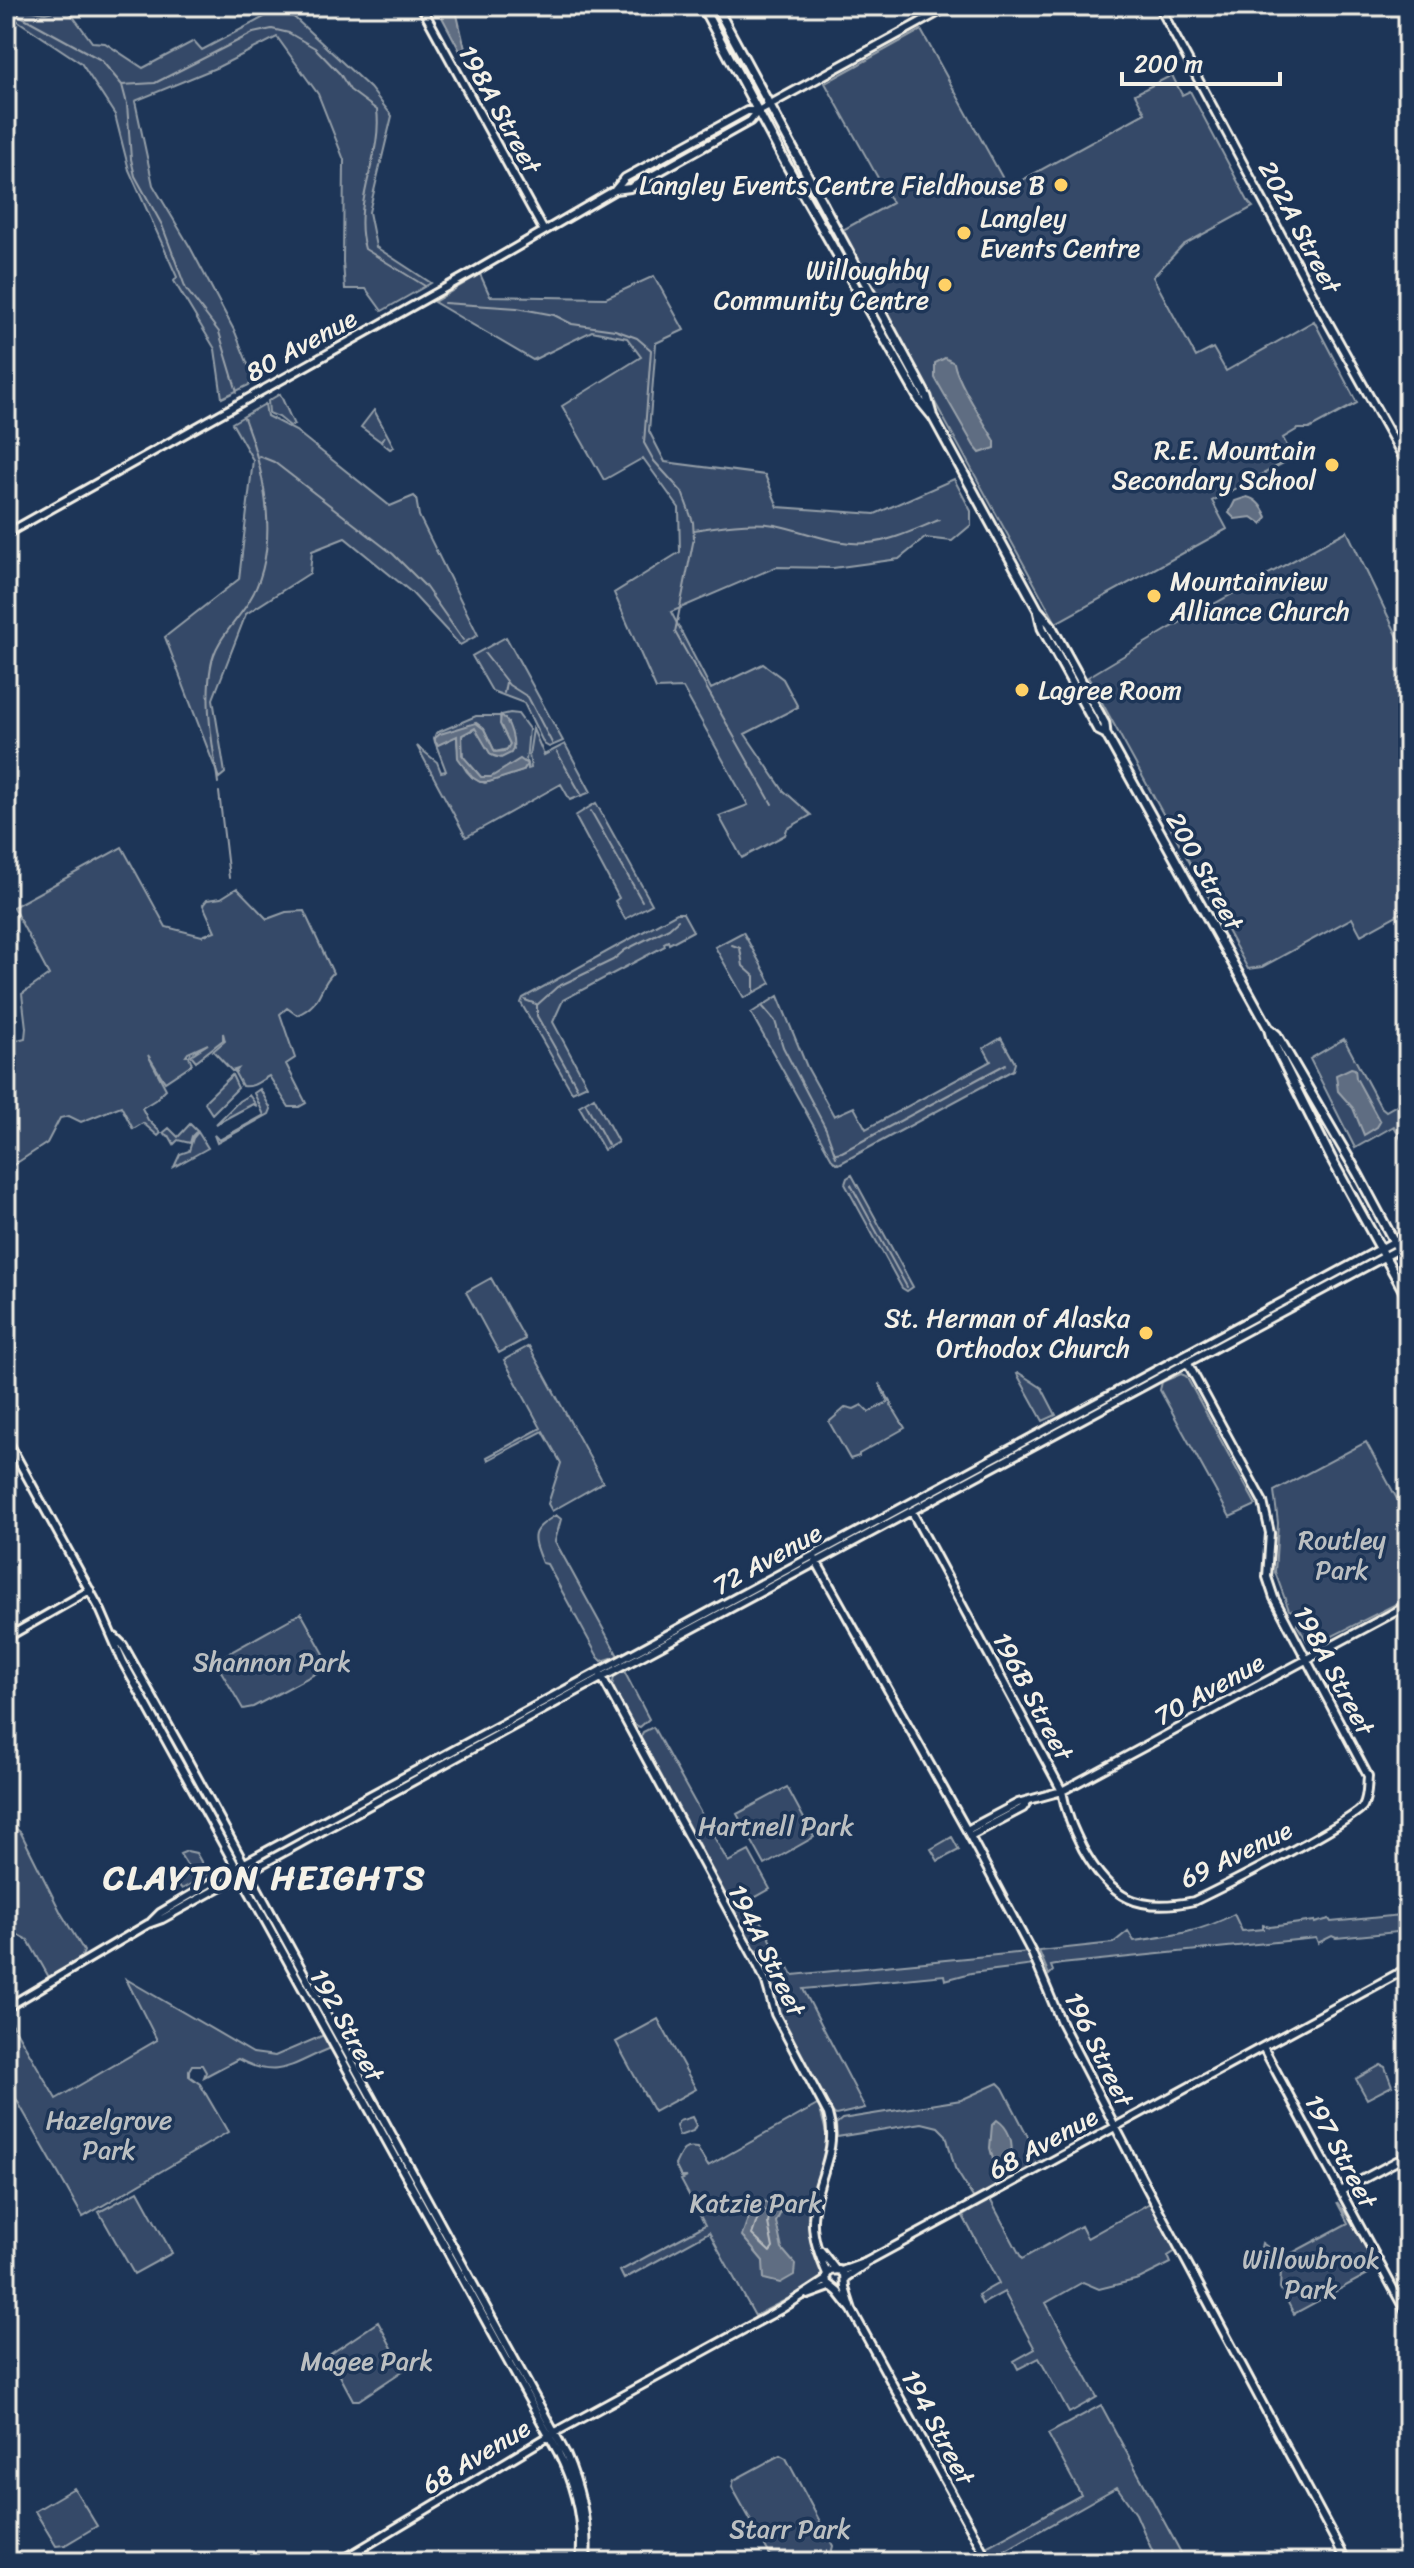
<svg xmlns="http://www.w3.org/2000/svg" width="1414" height="2568" font-family="Sriracha,sans-serif">
	<rect width="100%" height="100%" fill="#1d3557"/>
	<filter id="ink" filterUnits="userSpaceOnUse"><feTurbulence type="fractalNoise" baseFrequency=".0125" numOctaves="2"/><feDisplacementMap in="SourceGraphic" scale="16" xChannelSelector="R" yChannelSelector="G"/><feConvolveMatrix kernelMatrix="1 2 1 2 8 2 1 2 1" color-interpolation-filters="sRGB"/></filter>
	<g filter="url(#ink)">
		<path fill="#354a67" stroke="#949ea8" stroke-width="2" d="M6 6 45 13 67 8 92 42 105 43 143 68 194 41 202 50 283 7 370 88 392 116 369 212 376 247 431 283 382 311 366 289H345L343 262 344 160 318 94 277 37 218 67 135 101 153 185 190 247 235 332 255 382 222 398 215 349 174 281 177 277 129 170 115 115 81 63 6 13Z
			M921 30 1008 188 1145 113 1135 94 1172 75 1182 95 1190 91 1249 203 1253 207 1183 245 1153 277 1196 357 1213 348 1226 371 1314 321 1357 403 1309 429H1298L1283 438 1293 458 1212 501 1227 529 1056 623 841 231 892 203 825 83Z
			M480 274 490 296 606 298 654 276 684 330 656 343 649 431 665 462 765 475 778 507 875 514 954 479 971 511V525L952 541 925 538 899 559 833 568 776 567 671 612 711 689 763 664 783 679 798 707 745 734 783 790 811 815 787 829 785 835 742 858 719 816 748 805 683 688 656 689 614 593 680 552 679 508 643 458 604 480 562 406 641 357 627 338 592 331 533 360 434 302Z
			M280 394 294 425 290 426 279 417 269 413 268 401Z
			M265 404 267 416 296 431 390 506 414 496 416 498 419 516 478 635 460 645 411 592 345 538 312 551 310 573 246 614 213 699 225 773 219 778 165 637 239 579 253 460 232 423Z
			M374 410 394 447 390 449 381 442 385 436 380 441 361 427Z
			M1347 531 1399 639 1408 645V909L1361 935 1352 918 1262 967 1248 969 1088 677 1170 628Z
			M506 637 563 741 549 747 544 744 524 703 492 691 472 656Z
			M510 713 518 714 529 729 526 762 491 777H481L463 757 462 735 477 728C488 746 489 770 514 749L508 723 501 715Z
			M476 716H500L501 724 510 744 508 749 495 752 484 729 476 723 435 738V742L434 738 436 733Z
			M533 729 544 755 565 744 591 792 570 800 561 784 466 837 417 746 437 762 441 772 446 771 435 742 457 736C457 756 463 778 485 783L523 771 527 764 528 769 531 768 529 755Z
			M596 803 652 904 625 919 615 901 619 898 575 816Z
			M122 847 166 927 202 936 215 931 203 905 207 900 221 898 237 888 267 919 286 912 304 911 333 973C317 989 323 1004 297 1015L287 1008 280 1014 295 1058 286 1064 306 1103 299 1107H289L269 1076C261 1080 254 1088 242 1086L235 1073 238 1069 232 1071 213 1051 225 1041 223 1033V1040L196 1061 191 1055 208 1044 188 1053 186 1056H189L192 1064 165 1082 148 1055 166 1089 155 1100 142 1108 148 1120 161 1133 158 1136 143 1123 133 1129 121 1106 81 1122 69 1116 60 1118 47 1143 6 1170V1043L25 1038 26 1028 22 994 49 975 13 907Z
			M677 913H683L693 931 669 944 668 941 664 943 665 946 563 1000 553 1022 587 1085 572 1092 521 1003 523 998Z
			M743 932 771 983 744 998 715 947Z
			M778 996 807 1067 834 1116 854 1107 866 1129 991 1061 984 1048 1001 1038 1015 1063 1013 1070 839 1164 833 1161 751 1013Z
			M1344 1039 1380 1106 1386 1111 1402 1102 1408 1107V1152L1394 1126 1355 1148 1310 1059Z
			M232 1075 238 1088 212 1114 205 1103 206 1100Z
			M260 1089 271 1109 269 1114 217 1143 214 1135 219 1140 264 1115 254 1093Z
			M249 1095 257 1106 253 1104 216 1124 239 1101Z
			M594 1097 618 1142 604 1150 579 1106Z
			M190 1124 197 1131 192 1136 190 1143 178 1140 174 1144 170 1137 163 1133 169 1128 178 1137Z
			M198 1132 208 1148 174 1167 180 1154 189 1151 193 1138Z
			M852 1175 913 1287 907 1291 902 1288 845 1184 847 1178Z
			M491 1278 525 1339 499 1353 466 1292Z
			M529 1346 603 1482 552 1511 548 1504 561 1463 543 1431 488 1460 487 1457 541 1428 504 1360Z
			M1019 1373 1042 1388 1056 1415 1043 1421 1017 1374Z
			M1181 1374 1186 1376 1256 1505 1230 1517 1160 1390 1162 1382Z
			M879 1383 892 1404 891 1405 905 1428 859 1454V1456L850 1459 829 1422 846 1407 854 1409 862 1405 869 1412 888 1402Z
			M1366 1442 1408 1519V1598L1315 1645 1307 1641 1297 1625 1299 1618 1296 1612 1289 1610 1275 1572 1278 1523 1274 1491Z
			M556 1515 561 1519 555 1541 618 1656 602 1661 598 1657 547 1564 542 1563C531 1535 529 1532 556 1515Z
			M301 1613 328 1661V1667L253 1707 243 1709 215 1661Z
			M624 1671 649 1719 640 1727 632 1724 612 1686 614 1677Z
			M653 1727 728 1862 749 1851 770 1889 749 1901 773 1944 760 1951 755 1950 727 1903 640 1738 643 1732Z
			M787 1787 814 1837 765 1865 737 1814Z
			M8 1822 21 1833 61 1913 84 1951 80 1961 50 1979 28 1940 6 1929V1824Z
			M952 1837 959 1850 938 1861 931 1849Z
			M187 1851 196 1853 208 1874 182 1889 175 1881 192 1873 180 1854Z
			M1234 1914 1242 1931 1263 1929V1925L1270 1927 1315 1921V1923L1329 1919 1331 1922 1401 1915 1408 1931 1336 1938 1332 1936 1318 1943 1316 1938 1061 1964 1051 1966 1053 1971 1049 1975 1039 1951 1113 1943 1128 1931 1134 1941C1170 1936 1202 1932 1234 1914Z
			M778 1947 793 1975 1028 1952 1034 1965 971 1973 945 1980 944 1975 803 1989 865 2108 836 2115 832 2112 781 2018 761 1962 763 1955Z
			M126 1979 253 2053 275 2056 324 2035 331 2048C291 2064 279 2081 238 2059L204 2077 206 2072 202 2065H192L189 2070V2076L200 2084 228 2132 83 2217 6 2081V2013L56 2099 157 2040Z
			M658 2019 696 2089 654 2112 616 2042Z
			M1381 2065 1385 2067 1392 2086 1367 2099 1356 2079Z
			M998 2083 1003 2088 1040 2160 1033 2168 974 2199 955 2168 946 2135 938 2127 922 2123 837 2137 836 2124 842 2119 961 2100Z
			M819 2104C821 2118 828 2131 827 2147 825 2163 818 2179 813 2195 804 2224 814 2247 824 2274L818 2283 755 2316 709 2232 624 2279 620 2271 705 2225 681 2180 687 2177H681L675 2165C681 2153 682 2145 697 2148L708 2166Z
			M692 2117 696 2125 693 2131 679 2136 676 2126 679 2121Z
			M138 2191 172 2253 134 2274 99 2212Z
			M987 2201H991L1022 2259 1081 2226 1087 2238 1150 2203 1176 2251 1168 2256 1171 2263 1139 2279 1099 2289 1083 2282 1046 2303 1097 2397 1069 2413 1039 2358 1018 2369 1014 2361 1035 2349 1004 2292 982 2304 978 2295 999 2283 963 2216Z
			M1337 2202 1351 2221 1377 2269 1294 2314 1280 2288 1281 2271 1257 2266 1262 2243 1283 2258 1348 2223Z
			M378 2322 404 2370 359 2400H353L329 2355Z
			M1101 2405 1186 2562H1157L1136 2514 1117 2487 992 2558 986 2547 1081 2495 1048 2434Z
			M780 2455 786 2458 833 2546 831 2554 813 2562H774L732 2487 734 2480Z
			M74 2488 97 2526 65 2545 56 2546 35 2511Z"/>
		<path fill="#5e6d82" stroke="#9aa2ab" stroke-width="2" d="M436 6H455L465 49 460 51Z
			M945 358 954 363C957 381 984 422 995 441V448L980 453 974 446 935 378V363Z
			M1247 497C1257 499 1263 508 1267 517L1262 524 1252 517 1235 519 1229 513 1235 501Z
			M501 715C510 721 517 744 511 753L501 758 491 755 475 728 462 735V755L481 777H491L520 759 527 764 523 771 489 782H480L472 777 458 758 457 736 438 745 435 742V738L440 734 476 723 484 729 495 752 506 751 510 744 500 724Z
			M1351 1068 1355 1069 1356 1078 1380 1122 1377 1127 1364 1135 1353 1108 1338 1091 1336 1075Z
			M997 2120C1008 2127 1015 2143 1010 2156L1002 2161 993 2159 990 2148 992 2125Z
			M763 2201C771 2203 778 2202 781 2212L776 2222 782 2249 795 2264 794 2275 780 2283 764 2279 763 2261 742 2236C746 2225 750 2206 763 2201Z"/>
		<g fill="none" stroke-linecap="round" stroke-linejoin="round">
			<path stroke="#b8bcbf" stroke-width="2" d="M764 2210 770 2214 768 2223 773 2248 770 2252 752 2235 759 2214Z"/>
			<path stroke="#9aa2ab" stroke-width="2" d="M6 8 101 60 122 85 127 104 131 159 135 176 162 225 186 289 219 332 237 392
				M122 85 155 83 253 33 272 29 289 33 315 48 340 74 350 90 377 110C383 157 351 201 365 249L425 286
				M444 303 517 308 554 315 572 324 615 330 637 338 651 350 644 443 654 461 682 492 693 522 694 538 675 632 772 804
				M259 456 274 462 393 554 425 586 463 640
				M694 530C719 526 750 521 775 525 806 531 835 546 868 543 892 541 916 529 939 520
				M485 654 509 685 528 697 552 743
				M504 693 506 682
				M557 752 581 794
				M218 783C213 745 204 704 211 666 215 640 235 624 248 603 282 550 265 472 244 418
				M219 792 229 878
				M591 811 642 901
				M732 945 740 948 743 966 754 976V991
				M525 1000 536 1004
				M537 1005 557 987 613 960 625 950 669 928 678 920
				M537 1005V1016L577 1087
				M763 1007 775 1021 783 1047 826 1129 836 1157
				M586 1104 608 1145
				M836 1153 842 1152 1006 1064
				M851 1185 907 1287"/>
			<g stroke="#f4f1e8" stroke-width="12">
				<path id="secondary" d="M421 6 544 231
					M1159 6 1323 313 1408 466
					M615 190 630 188 750 121 758 111 950 6
					M6 534 477 270 615 190 625 178 747 111H758
					M6 1438 101 1611 123 1662 558 2452C575 2486 584 2524 580 2562
					M912 1512 1062 1791C1066 1814 1073 1829 1083 1849 1111 1899 1138 1913 1194 1901 1219 1889 1354 1821 1363 1806 1368 1797 1367 1786 1368 1776L1274 1598 1267 1577 1270 1533 1263 1502 1187 1362
					M815 1559 970 1836 1032 1953 1061 2022 1146 2186 1347 2562
					M115 1637 123 1645 181 1748 566 2454C581 2489 589 2524 586 2562
					M6 1638 90 1590
					M601 1675 756 1961 766 1982 775 2014 828 2114C840 2152 814 2182 813 2219 812 2238 820 2257 827 2274
					M967 1830 1018 1803 1062 1791 1408 1605
					M970 1836 1023 1808 1027 1802
					M151 1922 160 1913 243 1864 1408 1234
					M6 2008 148 1924 162 1919 610 1673 1408 1244
					M1263 2047 1408 2316
					M1341 2191 1408 2155
					M821 2251 835 2269
					M841 2271 866 2262 1408 1968
					M845 2278 864 2265
					M808 2295 830 2287
					M852 2310 838 2292 827 2283 826 2276 830 2271 839 2270 844 2274 845 2288 852 2310 989 2562
					M339 2562 554 2433 783 2308 826 2280"/>
			</g>
			<g stroke="#f4f1e8" stroke-width="13">
				<path id="primary" d="M702 6 785 162 920 401 933 417 1038 610 1042 628 1098 730 1106 734
					M716 6 927 397 932 414
					M1039 611 1050 624 1105 724 1106 734 1268 1027 1271 1038 1331 1158 1408 1299
					M1270 1029 1277 1035 1358 1174 1408 1268"/>
			</g>
			<use href="#secondary" stroke="#1d3557" stroke-width="6"/>
			<use href="#primary" stroke="#1d3557" stroke-width="7"/>
		</g>
	</g>
	<g fill="#ffd166" stroke="#1d3557" stroke-width="3">
		<circle cx="1061" cy="185" r="8"/>
		<circle cx="964" cy="233" r="8"/>
		<circle cx="945" cy="285" r="8"/>
		<circle cx="1332" cy="465" r="8"/>
		<circle cx="1154" cy="596" r="8"/>
		<circle cx="1022" cy="690" r="8"/>
		<circle cx="1146" cy="1333" r="8"/>
	</g>
	<g text-anchor="middle" dominant-baseline="central" stroke-width="7" stroke-linejoin="round" paint-order="stroke">
		<g font-size="26" fill="#f4f1e8" stroke="#1d3557">
			<text transform="translate(500 109) rotate(61)">198A Street</text>
			<text transform="translate(1300 227) rotate(62)">202A Street</text>
			<text transform="translate(301 345) rotate(-29)">80 Avenue</text>
			<text transform="translate(1205 871) rotate(61)">200 Street</text>
			<text transform="translate(767 1559) rotate(-29)">72 Avenue</text>
			<text transform="translate(1334 1670) rotate(62)">198A Street</text>
			<text transform="translate(1209 1689) rotate(-29)">70 Avenue</text>
			<text transform="translate(1033 1696) rotate(62)">196B Street</text>
			<text transform="translate(1236 1854) rotate(-26)">69 Avenue</text>
			<text transform="translate(767 1950) rotate(64)">194A Street</text>
			<text transform="translate(347 2025) rotate(61)">192 Street</text>
			<text transform="translate(1099 2049) rotate(64)">196 Street</text>
			<text transform="translate(1043 2143) rotate(-29)">68 Avenue</text>
			<text transform="translate(1341 2151) rotate(62)">197 Street</text>
			<text transform="translate(938 2427) rotate(62)">194 Street</text>
			<text transform="translate(476 2456) rotate(-31)">68 Avenue</text>
		</g>
		<g font-size="26" fill="#f4f1e8" stroke="#1d3557" text-anchor="end">
			<text x="1045" y="185">Langley Events Centre Fieldhouse B</text>
			<text x="980" y="218" text-anchor="start">Langley<tspan x="980" dy="30">Events Centre</tspan></text>
			<text x="929" y="270">Willoughby<tspan x="929" dy="30">Community Centre</tspan></text>
			<text x="1316" y="450">R.E. Mountain<tspan x="1316" dy="30">Secondary School</tspan></text>
			<text x="1170" y="581" text-anchor="start">Mountainview<tspan x="1170" dy="30">Alliance Church</tspan></text>
			<text x="1038" y="690" text-anchor="start">Lagree Room</text>
			<text x="1130" y="1318">St. Herman of Alaska<tspan x="1130" dy="30">Orthodox Church</tspan></text>
		</g>
		<g font-size="26" fill="#bbbfc1" stroke="#1d3557">
			<text x="1342" y="1540">Routley<tspan x="1342" dy="30">Park</tspan></text>
			<text x="272" y="1662">Shannon Park</text>
			<text x="776" y="1826">Hartnell Park</text>
			<text x="109" y="2120">Hazelgrove<tspan x="109" dy="30">Park</tspan></text>
			<text x="756" y="2203">Katzie Park</text>
			<text x="1311" y="2259">Willowbrook<tspan x="1311" dy="30">Park</tspan></text>
			<text x="367" y="2361">Magee Park</text>
			<text x="790" y="2529">Starr Park</text>
		</g>
		<g font-size="34" font-weight="bold" letter-spacing="2" fill="#f4f1e8" stroke="#1d3557">
			<text x="265" y="1878">CLAYTON HEIGHTS</text>
		</g>
	</g>
	<rect width="1414" height="2568" fill="none" stroke="#1d3557" stroke-width="32"/>
	<rect x="16" y="16" width="1382" height="2536" fill="none" stroke="#f4f1e8" stroke-width="3" filter="url(#ink)"/>
	<path d="M1122 72v12h158v-12" fill="none" stroke="#f4f1e8" stroke-width="4"/>
	<text x="1134" y="72" font-size="24" fill="#f4f1e8" stroke="#1d3557" stroke-width="6" paint-order="stroke">200 m</text>
</svg>
